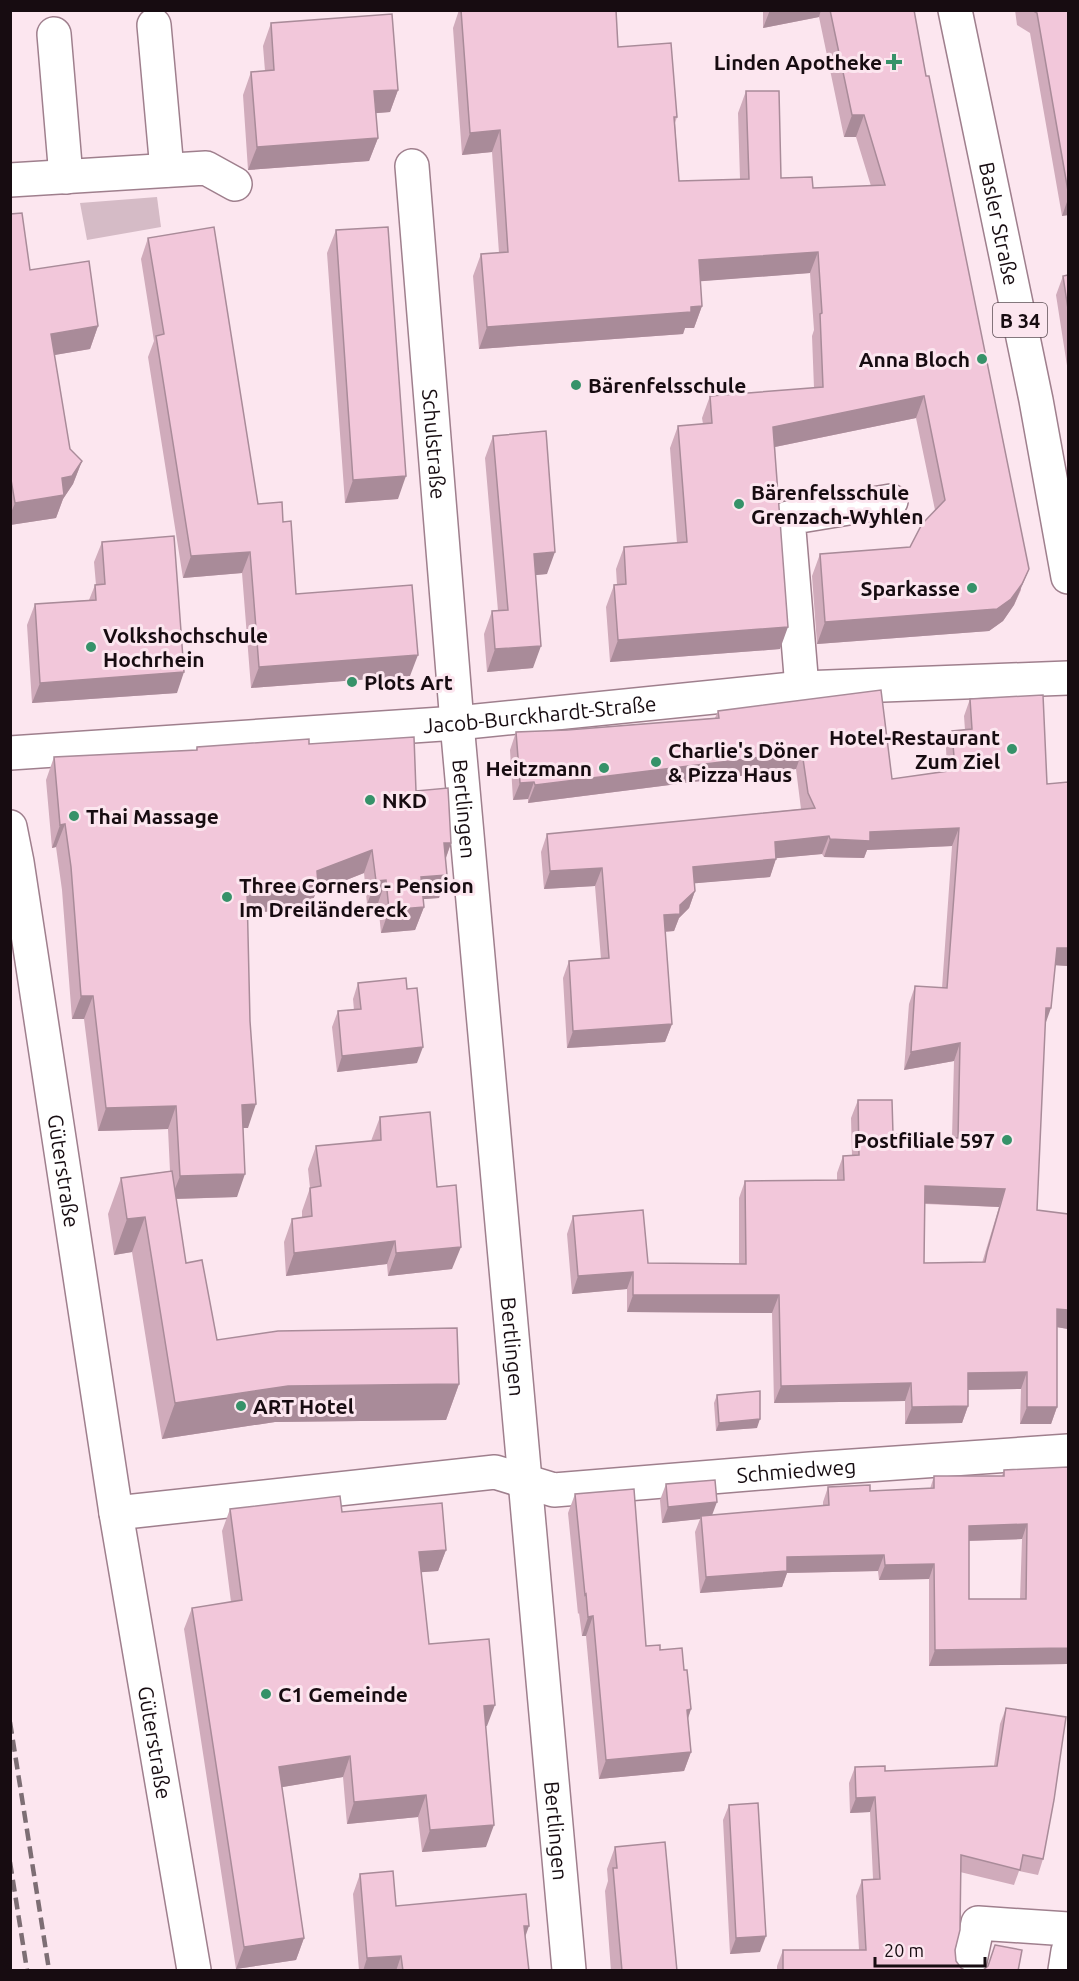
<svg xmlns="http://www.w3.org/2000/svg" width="1079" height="1981" font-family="Ubuntu,sans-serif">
	<rect width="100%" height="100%" fill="#fce6ef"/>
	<path fill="#d5bbc6" d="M157 197 161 227 87 240 80 203Z"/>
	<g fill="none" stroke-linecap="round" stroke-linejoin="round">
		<g stroke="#9f7f8d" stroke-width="36">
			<g id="minor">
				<path d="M154 25 167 170"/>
				<path d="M54 34 66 177"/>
				<path id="s1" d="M412 166 457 723 569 1970"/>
				<path d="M10 180 206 168 235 184"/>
				<path d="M802 688 788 518 891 501"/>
				<path id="s2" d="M10 753 457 723 802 688 1068 678"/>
				<path id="s3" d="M10 827 17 862 116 1513 194 1970"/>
				<path id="s4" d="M116 1513 495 1472 554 1490 810 1469 1068 1451"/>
				<path d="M968 1970 978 1923 1068 1929"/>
			</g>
		</g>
		<g stroke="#9f7f8d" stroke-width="36">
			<g id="major">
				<path id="s5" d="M955 10 1036 400 1068 577"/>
				<path d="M1065 1970 1068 1951"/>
			</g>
		</g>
		<use href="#minor" stroke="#fff" stroke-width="33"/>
		<use href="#major" stroke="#fff" stroke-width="33"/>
		<path stroke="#7d6e74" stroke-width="4.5" stroke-dasharray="12 6" stroke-linecap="butt" d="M10 1722 49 1970
			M10 1862 27 1970"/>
	</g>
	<path fill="#d0abbb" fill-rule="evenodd" d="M459 10H616L618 47 677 117 675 123 679 181 740 179 738 113 746 91 781 178 813 188 871 186 856 137H844L819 17 763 28V10H914L1021 590 1014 605 1003 621 989 631 817 644 812 576 820 554 910 547 935 510 916 418 775 447 780 649 610 662 606 607 614 585H617L616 569 624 547 677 543 670 448 678 426 703 424 702 418 710 396 814 388 812 336 814 330 810 273 700 281 702 306 694 328H685L683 334 479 349 473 276 481 254 499 253 492 152 462 155 453 28Z
		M1015 10H1068V215L1062 216 1030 33 1017 25Z
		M271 23 398 90 390 112 376 113 378 138 369 161 248 170 243 95 251 72 265 71 263 46Z
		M10 214 30 270 98 326 90 349 54 355 70 449 82 461 73 484 63 499 56 518 10 525Z
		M336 230 398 499 345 503 327 253Z
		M148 238 258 504 283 522 296 594 410 676 251 688 242 573 183 578 148 357 154 341 141 259Z
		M1068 275V372L1056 295 1063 276Z
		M493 436 547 574 535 575 533 668 487 672 484 634 492 611H498L485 458Z
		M102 542 177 693 32 703 27 625 35 604 89 600 95 585H96L94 562Z
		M970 699 1047 784 1068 782V966L1055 965 1045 1024 1037 1210 1068 1329 1057 1327V1407L1051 1424H1020L1021 1389 968 1390V1406L962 1423 905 1424V1401L774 1403 772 1313 627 1312V1289L572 1294 567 1234 573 1216 648 1263 739 1264V1198L745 1181 837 1180V1173L843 1156H852L851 1118 858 1100 893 1134 952 1137 954 1061 904 1070 909 1004 915 986 942 988 952 846 867 850 864 858 824 857 822 854 776 858 770 877 695 883V891L689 908 679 918 674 931 665 932 672 1024 665 1042 567 1048 563 978 569 961 601 959 595 886 544 889 541 852 547 834 801 809 796 769 528 803V799L513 800 510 750 516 732 567 730 715 718 718 711 892 779 947 771 946 748 952 731 965 730 964 716ZM925 1204 999 1207 982 1263H924Z
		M309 744 416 791 451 843 446 858 439 898 423 899 424 907 415 930 381 933 378 903 367 904 364 873 316 892 310 908 247 913 248 1128H243L237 1197 176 1199 186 1263 217 1340 459 1384 446 1420 275 1422 162 1439 132 1252 114 1255 108 1214 121 1178 170 1171 168 1129 98 1131 84 1019H72L62 890 56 847 52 848 46 780 54 757 196 750 197 747Z
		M358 983 407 989 417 1063 337 1072 332 1027 338 1011 354 1010 353 999Z
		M380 1117 437 1187 452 1269 388 1276 387 1264 286 1276 284 1242 292 1219 302 1218V1211L310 1188 308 1169 316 1146 371 1141Z
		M717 1395 757 1428 716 1431 714 1403Z
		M1068 1467 1067 1664 929 1666V1579L879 1580 878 1571 787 1573 782 1587 700 1593 695 1532 700 1519 662 1523 660 1500 666 1484 712 1515 823 1506V1502L828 1487 870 1491 930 1489 934 1476H1002L1004 1470ZM1022 1539 1020 1599H969V1541Z
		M575 1494 646 1646 660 1650 684 1670 691 1709 688 1719 691 1752 684 1771 599 1779 586 1636H582L579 1613 578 1614 568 1513Z
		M230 1509 342 1512 446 1550 438 1571 421 1572 429 1644 487 1726H486V1847L422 1852 418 1817 347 1824 343 1777 282 1787 304 1938 296 1960 236 1969 184 1629 192 1608 231 1602 222 1531Z
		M1006 1708 1043 1859 1038 1875 1019 1871 1014 1885 960 1872 955 1950 956 1961 961 1968 966 1971H777V1966L783 1950H859L856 1896 862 1880 873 1879 870 1812 850 1813 849 1783 855 1767 885 1771 994 1766 1000 1724Z
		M729 1805 760 1952 730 1954 723 1820Z
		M615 1847 677 1971H611L605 1891 608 1881 607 1869Z
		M360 1874 396 1906 525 1937 529 1971H359L353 1894Z"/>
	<path fill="#a98b99" d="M770 10H821L819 17 763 28Z
		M398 90 390 112 366 114 374 91Z
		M852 115H864L856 137H844Z
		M500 130 492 152 462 155 470 133Z
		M378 138 369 161 248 170 257 147Z
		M1068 199V215L1062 216Z
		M818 252 810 273 691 282 699 260Z
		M702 306 694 328H685L683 334 479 349 487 327Z
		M98 326 90 349 43 357 51 334Z
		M924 396 916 418 765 449 773 427Z
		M82 461 73 484 63 499 56 518 10 525V515L15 503 62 478Z
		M406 476 398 499 345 503 353 480Z
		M250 552 242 573 183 578 191 556Z
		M555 552 547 574 526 576 534 554Z
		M1029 569 1014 605 1003 621 989 631 817 644 825 622Z
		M788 627 780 649 610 662 618 640Z
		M541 646 533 668 487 672 495 649Z
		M418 655 410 676 251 688 259 667Z
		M184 672 177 693 32 703 40 683Z
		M802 752 796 769 528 803 535 785Z
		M534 782 528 799 513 800 520 783Z
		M65 824 56 847 52 848 60 825Z
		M959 828 952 846 867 850 864 858 824 857 830 839 870 832Z
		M829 836 822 854 768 859 775 842Z
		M444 843H451L443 866Z
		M372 850 364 873 316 892 310 908 238 914 247 891 317 871Z
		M776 859 770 877 687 884 693 867Z
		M602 868 595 886 544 889 550 871Z
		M447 875 439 898 412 900 421 877Z
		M386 880 378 903 367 904 376 881Z
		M695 891 689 908 679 918 674 931 658 932 664 915 680 905Z
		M424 907 415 930 381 933 389 910Z
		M1057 948H1068V966L1051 965Z
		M81 996H93L84 1019H72Z
		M1046 1008H1051L1045 1025Z
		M672 1024 665 1042 567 1048 573 1031Z
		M960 1043 954 1061 904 1070 911 1052Z
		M423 1047 417 1063 337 1072 342 1056Z
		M256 1104 248 1128H234L242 1105Z
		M176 1106 168 1129 98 1131 106 1108Z
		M245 1174 237 1197 171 1199 180 1176Z
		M925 1186 1005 1189 999 1207 918 1203Z
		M145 1217 132 1252 114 1255 127 1219Z
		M395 1241 387 1264 286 1276 294 1253Z
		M461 1247 452 1269 388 1276 396 1253Z
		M633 1272 627 1289 572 1294 578 1276Z
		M633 1295H779L772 1313 627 1312Z
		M1057 1309 1068 1310V1329L1050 1326Z
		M1027 1372 1021 1389 962 1390 968 1373Z
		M911 1383 905 1401 774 1403 781 1386Z
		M459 1384 446 1420 275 1422 162 1439 175 1403 288 1386Z
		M968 1406 962 1423 905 1424 912 1407Z
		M1027 1407H1057L1051 1424H1020Z
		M760 1419 757 1428 716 1431 719 1423Z
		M717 1502 711 1518 701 1516 700 1519 662 1523 668 1507Z
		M1027 1524 1022 1539 963 1541 969 1526Z
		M446 1550 438 1571 411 1573 419 1552Z
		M884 1555 878 1571 787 1573 782 1587 700 1593 706 1577 787 1557Z
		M934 1564 929 1579 879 1580 885 1565Z
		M593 1616 586 1636H582L588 1617Z
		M1068 1648V1659L1067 1664 929 1666 935 1650Z
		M495 1705 487 1726 476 1727 484 1706Z
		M691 1709 684 1729 687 1710Z
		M691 1752 684 1771 599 1779 606 1760Z
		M350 1756 343 1777 271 1789 279 1767Z
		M426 1795 418 1817 347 1824 354 1802Z
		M875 1797 870 1812 850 1813 856 1798Z
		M494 1825 486 1847 422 1852 430 1830Z
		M524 1926H529L522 1946Z
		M766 1936 760 1952 730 1954 736 1938Z
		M304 1938 296 1960 236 1969 244 1947Z
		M401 1956 396 1971H363L367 1958Z"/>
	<path fill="#f2c7da" stroke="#a98b99" stroke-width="1.5" fill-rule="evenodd" d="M461 10H616L618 47 671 43 677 117H674L679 181 749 179 746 91H779L781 178 812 177 813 188 885 185 864 115H852L830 10H914L926 76H929L1029 569 1022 584 1011 599 997 609 825 622 820 554 910 547 922 524 945 500 924 396 773 427 788 627 618 640 614 585 626 584 624 547 687 542 678 426 712 423 710 396 823 387 820 314 822 313 818 252 699 260 702 306 691 307V312L487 327 481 254 508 252 500 130 470 133Z
		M1032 10H1068V191L1037 13Z
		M392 14 398 90 374 91 378 138 257 147 251 72 274 70 271 23Z
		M22 213 30 270 89 261 98 326 51 334 70 449 82 461 72 476 62 478 64 495 15 503 10 474V214Z
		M214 227 258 504 282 502 283 522 291 521 296 594 412 585 418 655 259 667 250 552 191 556 156 336 164 334 148 238Z
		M388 227 406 476 353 480 336 230Z
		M1068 275V309L1063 276Z
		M546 431 555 552 534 554 541 646 495 649 492 611 508 610 493 436Z
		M174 536 184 672 40 683 35 604 96 600 95 585 105 584 102 542Z
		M881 690 892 779 955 770 952 731 972 729 970 699 1043 695 1047 784 1068 782V948H1057L1051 1008H1046L1037 1210 1068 1214V1310L1057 1309V1407H1027V1372L968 1373V1406L912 1407 911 1383 781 1386 779 1295H633V1272L578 1276 573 1216 643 1210 648 1263 746 1264 745 1181 844 1180 843 1156 859 1155 858 1100H892L893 1134 958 1138 960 1043 911 1052 915 986 947 988 959 828 870 832V841L830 839 829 836 775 842 776 859 693 867 695 891 680 905V914L664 915 672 1024 573 1031 569 961 609 958 602 868 550 871 547 834 815 808 808 793 802 752 535 785 534 782 520 783 516 732 567 730 719 718 718 711ZM925 1186 1005 1189 987 1252 985 1262 924 1263Z
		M414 737 416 791 448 788 451 843H444L447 875 421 877 424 907 389 910 386 880 376 881 372 850 317 871 318 885 247 891 250 1021 256 1104 242 1105 245 1174 180 1176 176 1106 106 1108 93 996H81L71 867 65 824 60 825 54 757 197 750V747L309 739V744Z
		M406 978 407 989 417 988 423 1047 342 1056 338 1011 361 1009 358 983Z
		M430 1112 437 1187 456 1185 461 1247 396 1253 395 1241 294 1253 292 1219 312 1216 310 1188 321 1186 316 1146 381 1140 380 1117Z
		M172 1171 186 1263 202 1260 217 1340 278 1331 457 1328 459 1384 288 1386 175 1403 145 1217 127 1219 121 1178Z
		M760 1391V1419L719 1423 717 1395Z
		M1068 1467V1648L935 1650 934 1564 885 1565 884 1555 787 1557V1571L706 1577 701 1516 829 1505 828 1487 870 1485V1491L934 1488V1476H1004V1470ZM1027 1524 1026 1599H969V1526Z
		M715 1480 717 1502 668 1507 666 1484Z
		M634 1489 646 1646 660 1645V1650L682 1648 684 1670H687L691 1709 687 1710 691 1752 606 1760 593 1616 588 1617 586 1594 585 1595 575 1494Z
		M340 1496 342 1512 442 1503 446 1550 419 1552 429 1644 489 1639 495 1705 484 1706 494 1825 430 1830 426 1795 354 1802 350 1756 279 1767 304 1938 244 1947 192 1608 242 1600 230 1509Z
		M1006 1708 1066 1717 1054 1800 1043 1859 1023 1855 1020 1870 961 1855 960 1930 955 1950 956 1961 961 1968 966 1971H783V1950H866L862 1880 880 1879 875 1797 856 1798 855 1767 885 1766V1771L997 1766Z
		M758 1803 766 1936 736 1938 729 1805Z
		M665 1842 677 1971H622L613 1868H617L615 1847Z
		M393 1871 396 1906 526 1894 529 1926H524L529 1971H403L401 1956 367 1958 360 1874Z
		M995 1945 1022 1950 1018 1971H982L988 1966Z"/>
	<g fill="#369269" stroke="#fce6ef" stroke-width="2">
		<path d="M891 53h6v6h6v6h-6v6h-6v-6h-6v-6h6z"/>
		<circle cx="982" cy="359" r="6"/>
		<circle cx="576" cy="385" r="6"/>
		<circle cx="739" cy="504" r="6"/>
		<circle cx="972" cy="588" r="6"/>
		<circle cx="91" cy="647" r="6"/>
		<circle cx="352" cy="682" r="6"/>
		<circle cx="1012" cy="749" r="6"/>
		<circle cx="656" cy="762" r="6"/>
		<circle cx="604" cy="768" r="6"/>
		<circle cx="370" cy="800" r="6"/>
		<circle cx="74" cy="816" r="6"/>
		<circle cx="227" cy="897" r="6"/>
		<circle cx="1007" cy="1140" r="6"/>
		<circle cx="241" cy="1406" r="6"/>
		<circle cx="266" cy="1694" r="6"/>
	</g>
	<g text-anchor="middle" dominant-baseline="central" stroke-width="6" stroke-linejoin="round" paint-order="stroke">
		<rect fill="#fce6ef" stroke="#5c4d54" stroke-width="1.5" x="993" y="303" width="54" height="34" rx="4.5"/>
		<g font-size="20" font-weight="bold" fill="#170c11">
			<text x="1020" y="320">B 34</text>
		</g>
		<g font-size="21" font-weight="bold" fill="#170c11" stroke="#fce6ef" text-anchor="start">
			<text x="882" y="62" text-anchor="end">Linden Apotheke</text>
			<text x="970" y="359" text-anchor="end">Anna Bloch</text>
			<text x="588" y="385">Bärenfelsschule</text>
			<text x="751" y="492">Bärenfelsschule<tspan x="751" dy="24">Grenzach-Wyhlen</tspan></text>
			<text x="960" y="588" text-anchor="end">Sparkasse</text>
			<text x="103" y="635">Volkshochschule<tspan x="103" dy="24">Hochrhein</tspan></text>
			<text x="364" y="682">Plots Art</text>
			<text x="1000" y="737" text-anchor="end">Hotel-Restaurant<tspan x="1000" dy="24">Zum Ziel</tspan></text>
			<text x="668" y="750">Charlie's Döner<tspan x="668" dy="24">&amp; Pizza Haus</tspan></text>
			<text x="592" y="768" text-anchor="end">Heitzmann</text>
			<text x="382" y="800">NKD</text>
			<text x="86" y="816">Thai Massage</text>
			<text x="239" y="885">Three Corners - Pension<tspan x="239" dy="24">Im Dreiländereck</tspan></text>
			<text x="995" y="1140" text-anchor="end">Postfiliale 597</text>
			<text x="253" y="1406">ART Hotel</text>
			<text x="278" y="1694">C1 Gemeinde</text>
		</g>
		<g font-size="21" fill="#170c11" stroke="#fce6ef">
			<text stroke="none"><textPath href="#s5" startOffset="218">Basler Straße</textPath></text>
			<text stroke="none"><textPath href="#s1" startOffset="279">Schulstraße</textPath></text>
			<text stroke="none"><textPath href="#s2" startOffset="531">Jacob-Burckhardt-Straße</textPath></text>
			<text stroke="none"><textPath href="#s1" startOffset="645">Bertlingen</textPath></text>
			<text stroke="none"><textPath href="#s3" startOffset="348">Güterstraße</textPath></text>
			<text stroke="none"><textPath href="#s1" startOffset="1185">Bertlingen</textPath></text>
			<text stroke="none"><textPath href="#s4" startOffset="686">Schmiedweg</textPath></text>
			<text stroke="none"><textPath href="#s3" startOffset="927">Güterstraße</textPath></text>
			<text stroke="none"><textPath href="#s1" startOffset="1671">Bertlingen</textPath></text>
		</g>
	</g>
	<rect width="1079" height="1981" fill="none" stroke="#170c11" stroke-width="24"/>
	<path d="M875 1957v9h110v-9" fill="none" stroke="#170c11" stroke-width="3"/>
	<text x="884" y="1957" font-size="18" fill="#170c11" stroke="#fce6ef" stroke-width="4.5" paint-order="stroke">20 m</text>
</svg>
